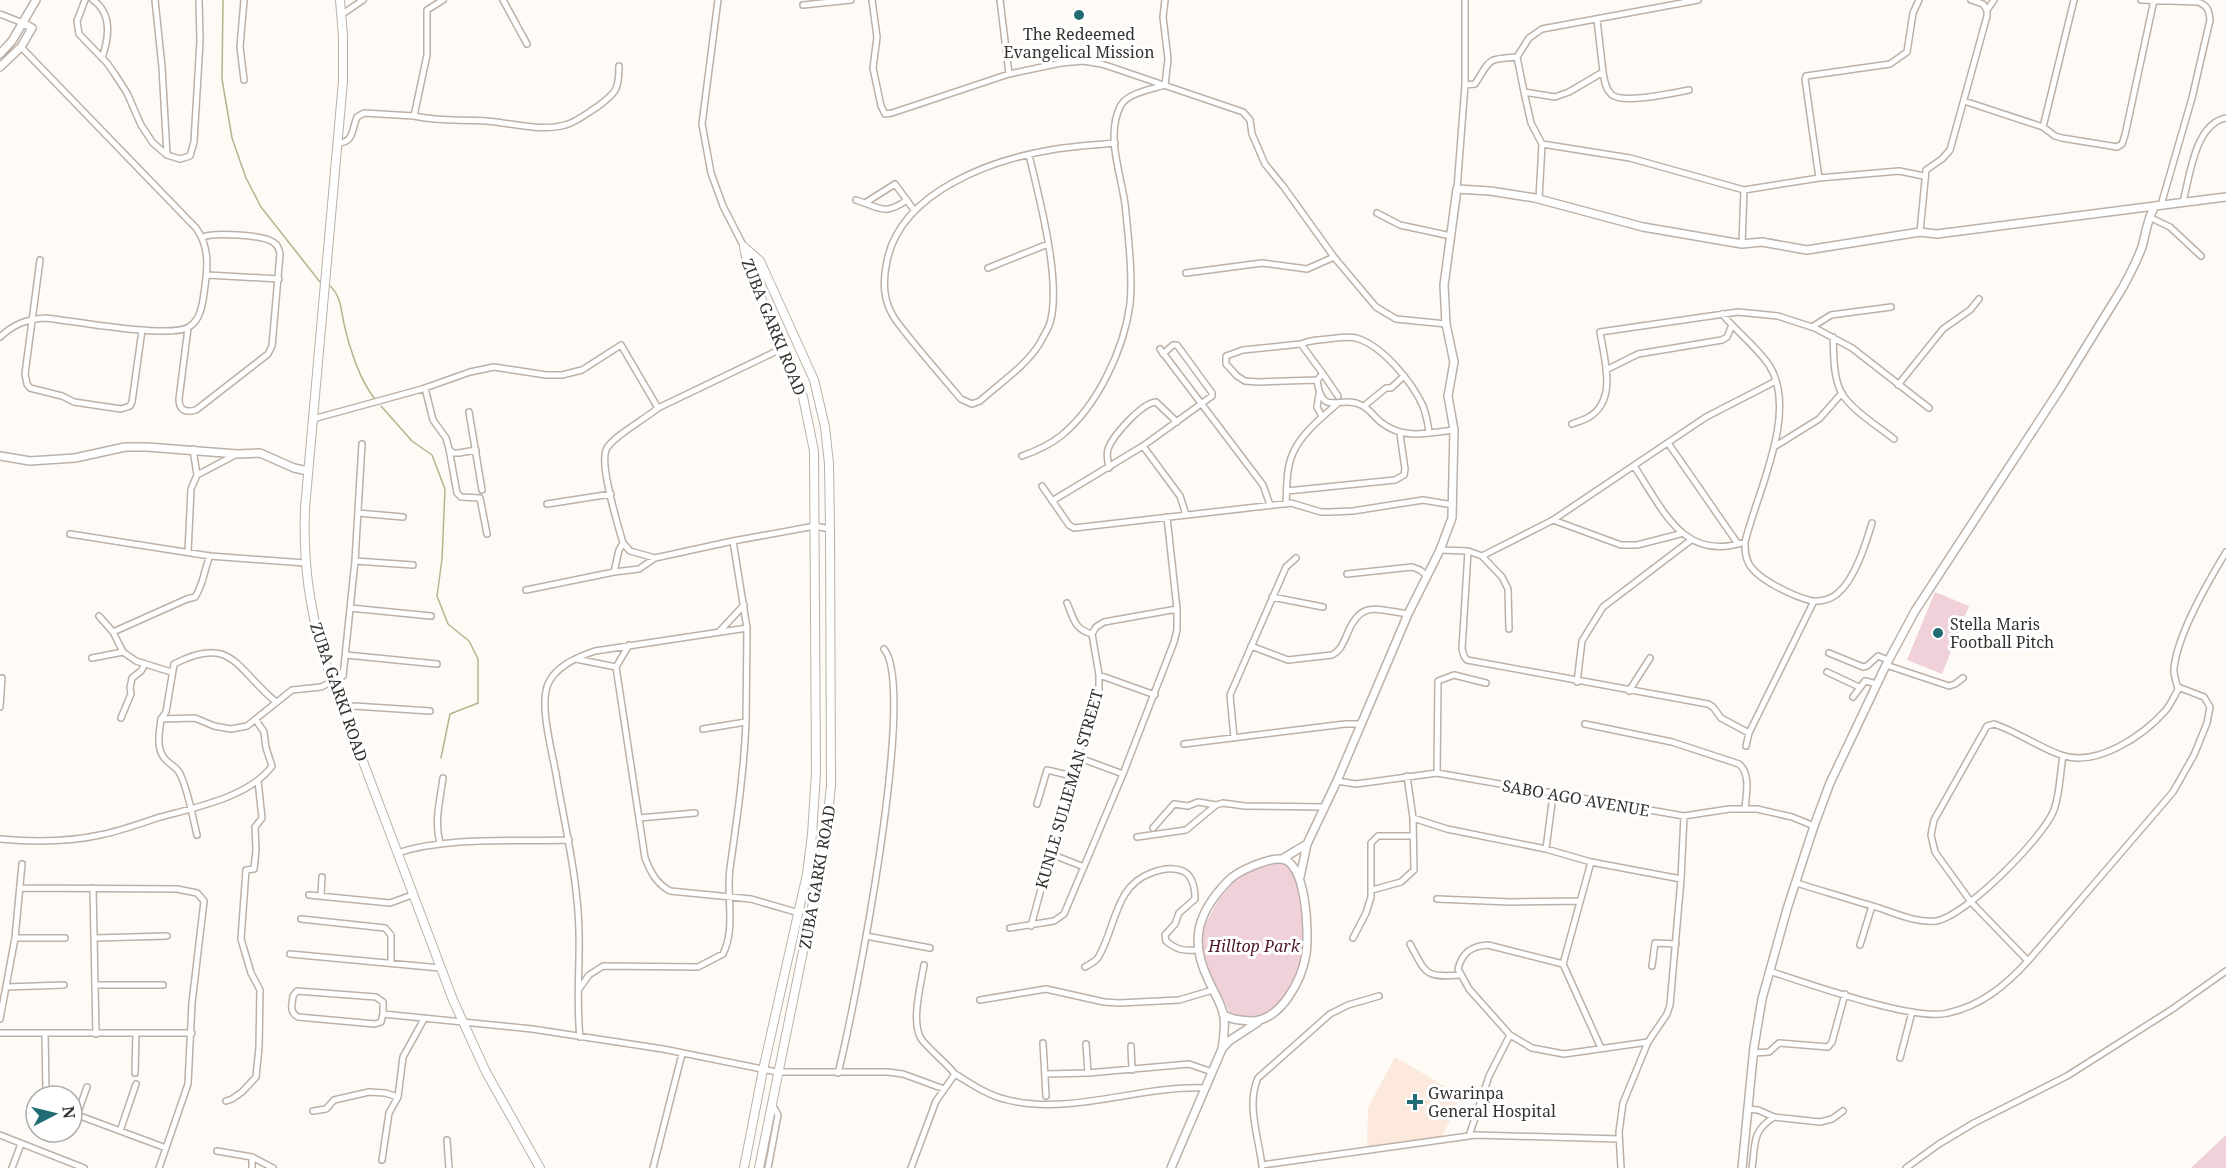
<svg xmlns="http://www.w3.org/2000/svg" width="2226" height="1168" font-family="'Noto Serif',serif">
	<rect width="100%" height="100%" fill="#fefaf6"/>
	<path fill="#fce9dc" d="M1395 1057 1461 1096 1442 1137 1367 1147 1368 1108Z"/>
	<path fill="#f0d1da" d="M1935 592 1969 606 1942 674 1907 660Z
		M1285 862 1299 877 1305 933 1304 959 1290 991 1268 1015 1254 1019 1232 1017 1203 958V928L1218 901 1235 880 1258 868Z
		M2226 1135V1168H2191Z"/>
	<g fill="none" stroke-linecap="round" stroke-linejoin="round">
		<path stroke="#afb78e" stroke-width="1.5" d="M223 0 222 79 232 138 246 178 261 207 320 282
			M329 285C341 295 341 310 344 324 349 347 360 381 375 399
			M381 406 412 441 432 455 445 489 442 559 437 596 448 624 469 641 478 659V703L450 714 441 758"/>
		<g stroke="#bcb1a9" stroke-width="8">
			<path id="minor" d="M85 0 77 21 79 34 107 63 116 76 127 93 141 125 153 143 167 155 180 159 190 156 194 142 200 41 199 0
				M93 0C113 14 109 38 102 58
				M155 0 162 67 167 155
				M503 0 527 44
				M718 0 702 124 711 173 723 206 744 247
				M872 0 877 37 873 68 881 106 885 114 892 113 1009 74 1061 63 1083 61 1102 64 1243 112 1250 120 1252 134 1265 164 1283 186 1334 257 1376 307 1396 319 1446 324
				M1000 0 1009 74
				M1971 0 1983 4 1987 10
				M2074 0 2043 127 2055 136 2062 138 2117 147 2122 144 2125 135 2154 0
				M2141 0 2198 2C2208 6 2209 10 2210 20L2192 98 2161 205
				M803 5 851 0
				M0 14 23 23
				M341 15 363 0
				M1517 57 1524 92 1555 97 1569 92 1603 72 1597 20
				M1603 72C1604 79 1605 88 1611 94 1621 105 1673 93 1689 90
				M244 80 240 47 244 0
				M1465 85 1475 84C1491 59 1486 59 1517 57L1529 38 1542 29 1698 0
				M1524 92 1531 123 1542 144 1539 199
				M1964 101 2043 127
				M414 116C442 122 460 119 487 121 512 123 541 132 565 125 577 122 587 113 597 107 616 93 619 90 619 66
				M338 143C354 143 352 128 357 117L364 113 414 116 427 55V10L443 0
				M1542 144 1630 158 1744 190 1742 244
				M1029 155C1039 197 1062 282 1050 323 1048 329 1043 337 1040 343 1026 366 1000 383 980 401L972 404 961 399C943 378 925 357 908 336 903 329 896 322 892 314 882 297 883 279 887 261 901 191 993 159 1056 149 1075 146 1095 145 1115 143
				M1819 178 1899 171 1924 176
				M1457 189 1465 85V0
				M1744 190 1819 178 1805 79 1806 76 1890 64 1907 52 1913 13 1919 0
				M856 200C881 208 884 216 907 200
				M2183 202C2190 175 2195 124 2226 118
				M865 203 895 184 914 210
				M1377 213 1400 225 1451 236
				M2149 217 2170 227 2201 256
				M1920 232 1926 170 1942 159 1950 150 1987 16V10L1994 0
				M40 260 25 374 27 384 30 388 62 396 74 402 121 409 130 406 132 402 142 330
				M988 268 1048 244
				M1186 273 1262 263 1307 269 1334 257
				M207 275 279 279
				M1722 314C1737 332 1756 346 1769 365 1799 412 1757 492 1745 542 1745 550 1745 557 1749 564 1758 580 1795 597 1812 601 1821 602 1832 599 1838 593 1855 579 1866 543 1872 523
				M1812 327 1831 315 1891 307
				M188 328 179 399C179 410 185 413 196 410L268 354 272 346 280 254C279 249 278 245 273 242 262 235 215 232 203 237
				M0 337C14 324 27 319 46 318 72 321 170 339 189 327 202 319 203 300 205 286 208 265 209 246 196 228L21 47
				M1833 337C1834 355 1833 376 1841 392 1850 409 1879 427 1894 439
				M1301 344 1323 374 1317 380 1258 382 1245 381 1237 376 1226 364V356L1243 350Z
				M1301 344C1310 340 1319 340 1328 339 1337 338 1347 336 1356 338 1382 345 1412 382 1423 406 1426 414 1428 424 1429 433
				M1160 349 1263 485 1270 505
				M1606 370 1638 354 1722 340 1727 337 1732 325
				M1323 374 1338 396
				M1317 380C1322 419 1340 394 1361 405 1369 408 1375 418 1382 423 1404 440 1428 433 1454 430
				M1898 385 1943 329 1970 310 1979 299
				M425 388 433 420 446 438 449 449 453 453H459L476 450
				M1319 394 1317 407 1322 417
				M1364 406 1386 388H1391L1404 376
				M658 408 781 349
				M469 412 482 490
				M313 419 422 389 470 372 494 367 546 375H562L582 370 621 345 658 408C645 419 614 436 607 448 598 462 618 525 623 543L619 550 614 572
				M1572 424C1577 422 1584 420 1589 417 1618 400 1604 358 1600 332L1738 312 1778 316 1815 328 1852 348 1929 408
				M1668 443 1738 544
				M1143 446 1180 496 1186 515
				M1774 447 1819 419 1842 393
				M449 449 457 493 461 497 480 498 487 534
				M1022 456C1036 451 1051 444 1062 435 1098 405 1124 349 1130 304 1133 275 1128 233 1125 204 1121 174 1105 134 1121 105 1128 93 1152 89 1165 85L1168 59 1163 17 1165 0
				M1634 466C1663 509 1683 563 1745 542
				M1109 468C1108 461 1106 456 1108 449 1113 435 1142 403 1156 402L1177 422
				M197 475 237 454
				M1042 486 1069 525 1074 528 1291 503 1321 512H1330L1353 511 1423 500 1453 505
				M1287 491 1395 480 1404 475 1405 469 1400 434
				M1052 501 1143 446 1212 396V393L1177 345H1173L1163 354
				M547 504 611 494
				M1286 504C1287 487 1286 468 1293 453 1301 434 1322 417 1337 404
				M358 513 403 517
				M1553 520 1621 545H1637L1680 534
				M70 534 210 556 305 563
				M733 541 815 526 830 529
				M623 543 630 551 655 558
				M1440 550 1468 551 1482 556 1553 520 1706 417 1776 381
				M1468 551 1462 649 1464 656 1467 660 1708 704 1713 707 1721 718 1749 733
				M188 552 191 489 197 475 193 449
				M1482 556 1502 577 1508 589 1509 629
				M355 561 413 565
				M1347 574 1412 567 1420 570 1427 576
				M526 590 614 572 639 569 655 558 733 541 747 628 746 722 703 729
				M1272 597 1323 607
				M1067 603C1074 619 1074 629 1092 634
				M350 608 431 616
				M99 616 113 632
				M719 632 744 605
				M629 645 616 667 645 858C651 873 656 883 670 891L751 899 799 913
				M1251 646 1288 660 1332 655C1340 651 1342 645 1346 637 1360 600 1374 609 1408 614
				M1829 653 1863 667 1867 666 1878 656 1888 660
				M346 655 437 664
				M92 658 123 652
				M576 659 616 667
				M1886 665 1949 686 1955 684 1963 678
				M171 672 136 661 123 652 113 632 187 599 195 597C204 584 204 569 210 556
				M1827 672 1859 687
				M1099 675 1155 695
				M1577 682 1582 641 1603 607 1691 540
				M1629 691 1650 658
				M1853 697 1865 681 1877 684
				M276 702C236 669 232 634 174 664L166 712 161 719 195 718 214 726 231 729 247 726 292 690 321 687 343 676 355 561 362 444
				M0 707 2 678
				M344 710 354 706 430 711
				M121 718 131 694 130 688 132 678 141 671 145 664
				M161 719C159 735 155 751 168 762 174 767 178 768 181 776 189 794 192 815 197 835
				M1585 724 1672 742 1739 764C1751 774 1746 795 1745 809
				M1234 738 1230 695 1286 567 1296 558
				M1184 744 1345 724H1362
				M1746 746 1749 733 1814 601
				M1077 757 1123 774
				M1437 773 1438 681 1454 675 1486 683
				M1337 781 1356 784 1437 773 1684 816 1729 809H1757L1792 817 1814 826
				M1037 804 1047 770 1072 776
				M639 818 695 813
				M1413 818 1447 829 1546 849 1591 862 1681 879
				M1153 828 1174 804 1188 806 1198 802 1216 805
				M1137 837 1186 830 1216 805 1223 803 1245 806 1324 807
				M0 839C33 842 68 842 100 835 120 831 139 824 157 818 193 808 250 797 272 766L266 748 264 732 256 720
				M440 844C434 820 440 801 443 778
				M1546 849 1553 795
				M397 853C450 836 514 842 569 840
				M1051 854 1084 867
				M1591 862 1563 964 1601 1048
				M1796 883C1823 891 1851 900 1879 908 1897 914 1917 923 1936 921 1966 916 2043 838 2054 810 2060 793 2060 773 2063 756
				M21 888 177 889 197 893 204 901 192 1003 188 1084 159 1168
				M93 888 96 1034
				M1372 890 1401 882 1414 870 1413 818 1407 776
				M309 895 390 903 412 895
				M321 895 322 877
				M1437 899 1510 902 1579 901
				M301 919 385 928 391 935V963
				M1031 926 1077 757 1099 694V675L1092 634 1096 627 1104 622 1177 609
				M1010 928 1054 921 1064 914 1123 774 1174 642 1177 630V609L1167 517
				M866 936 930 948
				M15 938H65
				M95 938 167 936
				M1353 938 1366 913 1371 897V843L1378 836H1413
				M1410 944C1426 973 1424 978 1459 975
				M1860 945 1872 906
				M290 954 440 968
				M2028 961 1971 902 1935 852 1931 835 1934 820 1987 726 1994 724C2018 732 2038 747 2061 755 2097 768 2144 735 2166 710 2171 704 2174 696 2178 690 2177 682 2173 676 2174 668 2178 633 2208 582 2226 552
				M1563 964 1488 945C1471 946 1462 953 1458 969L1469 989 1510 1035 1532 1048 1564 1054 1648 1042
				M1652 966 1655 943 1676 944
				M1085 967C1090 964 1097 961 1099 956 1116 926 1115 886 1151 873 1161 869 1173 867 1183 871 1193 876 1195 889 1195 899L1179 913 1175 924 1165 935 1166 941C1177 950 1183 951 1197 950
				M1769 971C1807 983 1914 1022 1948 1013 1981 1006 2006 985 2028 961L2173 792 2194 755 2207 723 2210 707 2204 697 2178 687
				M95 985H163
				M6 987 64 985
				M579 989 589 975 603 966 698 967 723 954C736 928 726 896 730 868 737 819 744 771 746 722
				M297 991 376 997 383 1002V1014L381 1022 375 1024 298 1017C289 1012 292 1005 293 996Z
				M980 1000 1046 989 1104 1002 1119 1003 1179 1000 1213 990
				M383 1014 532 1029 663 1049 777 1072H888L903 1074 944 1089
				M0 1019 15 938 22 864
				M0 1033H192
				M45 1033 46 1090
				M580 1037C576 1002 580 967 579 932 578 879 565 827 556 774 552 751 539 705 548 684 556 666 577 657 595 651L747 628
				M1043 1043 1046 1096
				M1086 1044 1088 1073
				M1131 1046 1132 1070
				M1753 1053 1769 1052 1779 1043 1828 1047 1832 1042 1845 994
				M1900 1058 1912 1012
				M135 1073 136 1033
				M838 1073C854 1011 918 689 884 649
				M955 1074C970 1083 987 1095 1004 1099 1069 1117 1140 1085 1205 1088
				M1046 1074 1088 1073 1189 1064 1212 1072
				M226 1101 232 1099 242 1092 256 1077 259 1047 260 990 251 973 241 939 246 870 254 869 256 850 255 827 262 818 258 781
				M1747 1109 1758 1110 1774 1117 1820 1122 1832 1119 1843 1111
				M313 1111 326 1109 334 1100 369 1092 385 1093 398 1097
				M72 1113 166 1148
				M77 1115 87 1087
				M120 1131 136 1084
				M0 1135 84 1168
				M1469 1136 1489 1076 1510 1035
				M447 1140 449 1168
				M217 1151 252 1157
				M382 1160 389 1113 398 1097 403 1057 424 1019
				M1262 1165 1476 1135 1619 1139
				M1262 1166C1259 1139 1246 1104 1258 1078L1330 1014 1348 1005 1379 996
				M12 1168 21 1144
				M252 1168V1157L273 1168
				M653 1168 682 1054
				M768 1168 778 1115 775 1109 771 1106
				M911 1168 936 1101 955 1074C945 1062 932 1052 922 1040 910 1024 921 984 924 965
				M1621 1168 1619 1132 1623 1103 1648 1042 1667 1014 1670 1005 1681 879 1684 816
				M1752 1168C1756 1143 1751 1132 1774 1117
				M1906 1168 1939 1144 1974 1123 2067 1076 2171 1010 2226 971"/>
		</g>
		<g stroke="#bcb1a9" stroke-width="10">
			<path id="tertiary" d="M0 54 12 41 36 0
				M0 67 21 47 32 28 23 23
				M0 456 30 461 75 458 125 447H147L237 454 260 453 294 468 308 471
				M1282 859 1307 844
				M1300 877 1307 844 1337 781 1408 614 1440 550 1452 518 1454 430 1448 396 1454 362 1446 324 1444 285 1457 189 1490 191 1535 198 1643 227 1742 244 1762 242 1807 250 1920 232 1937 234 2155 206
				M1222 1049 1229 1041 1258 1022
				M1171 1168 1222 1049C1224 1038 1225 1028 1224 1017 1222 1004 1213 991 1208 979 1189 940 1198 912 1228 881 1237 871 1268 858 1281 859 1307 861 1309 935 1306 954 1302 980 1280 1023 1249 1021 1240 1020 1230 1020 1223 1014
				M1742 1168 1754 1047 1762 999 1787 909 1814 826 1830 783 1886 665 1915 611 2060 389 2123 287C2130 274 2137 261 2142 247 2146 233 2147 219 2155 206L2226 197"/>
		</g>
		<g stroke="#bcb1a9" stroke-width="10">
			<path id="secondary" d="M340 0 343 36V81L305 508C303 562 309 606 324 658L453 1000 486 1072 540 1168
				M744 247 760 261 814 380 825 427 829 464 830 529 831 785 825 843 759 1168
				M744 1168 763 1070 807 874 812 835 816 773 814 451 803 397 748 267 744 247"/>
		</g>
		<use href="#minor" stroke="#fff" stroke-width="5"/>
		<use href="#tertiary" stroke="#fff" stroke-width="7"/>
		<use href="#secondary" stroke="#fff" stroke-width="8"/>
	</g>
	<g fill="#216c74" stroke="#fff" stroke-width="2">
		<circle cx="1079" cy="15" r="6"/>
		<circle cx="1938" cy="633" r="6"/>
		<path d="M1412 1093h6v6h6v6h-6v6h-6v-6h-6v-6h6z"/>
	</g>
	<g text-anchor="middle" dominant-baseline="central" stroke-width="6" stroke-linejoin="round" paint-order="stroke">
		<g font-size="16" fill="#35312d" stroke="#fff" text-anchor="start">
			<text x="1079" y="34" text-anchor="middle">The Redeemed<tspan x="1079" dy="18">Evangelical Mission</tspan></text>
			<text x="1950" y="624">Stella Maris<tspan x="1950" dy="18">Football Pitch</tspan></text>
			<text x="1428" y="1093">Gwarinpa<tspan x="1428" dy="18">General Hospital</tspan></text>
		</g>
		<g font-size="16" fill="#35312d" stroke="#fff">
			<text transform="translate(774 327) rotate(68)">ZUBA GARKI ROAD</text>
			<text transform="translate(339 692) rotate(71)">ZUBA GARKI ROAD</text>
			<text transform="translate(1069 789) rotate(-74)">KUNLE SULIEMAN STREET</text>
			<text transform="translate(1576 798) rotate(10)">SABO AGO AVENUE</text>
			<text transform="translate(817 877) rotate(-80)">ZUBA GARKI ROAD</text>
		</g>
		<g font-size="16" font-style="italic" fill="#4f182f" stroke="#fff">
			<text x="1254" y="946">Hilltop Park</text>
		</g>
	</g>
	<g transform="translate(54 1114) rotate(83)"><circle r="28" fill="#ffffff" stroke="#aeadab" stroke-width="1.5"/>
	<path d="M0-4.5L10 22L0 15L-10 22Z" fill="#216c74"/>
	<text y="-9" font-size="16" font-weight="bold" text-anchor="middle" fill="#35312d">N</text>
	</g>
</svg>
